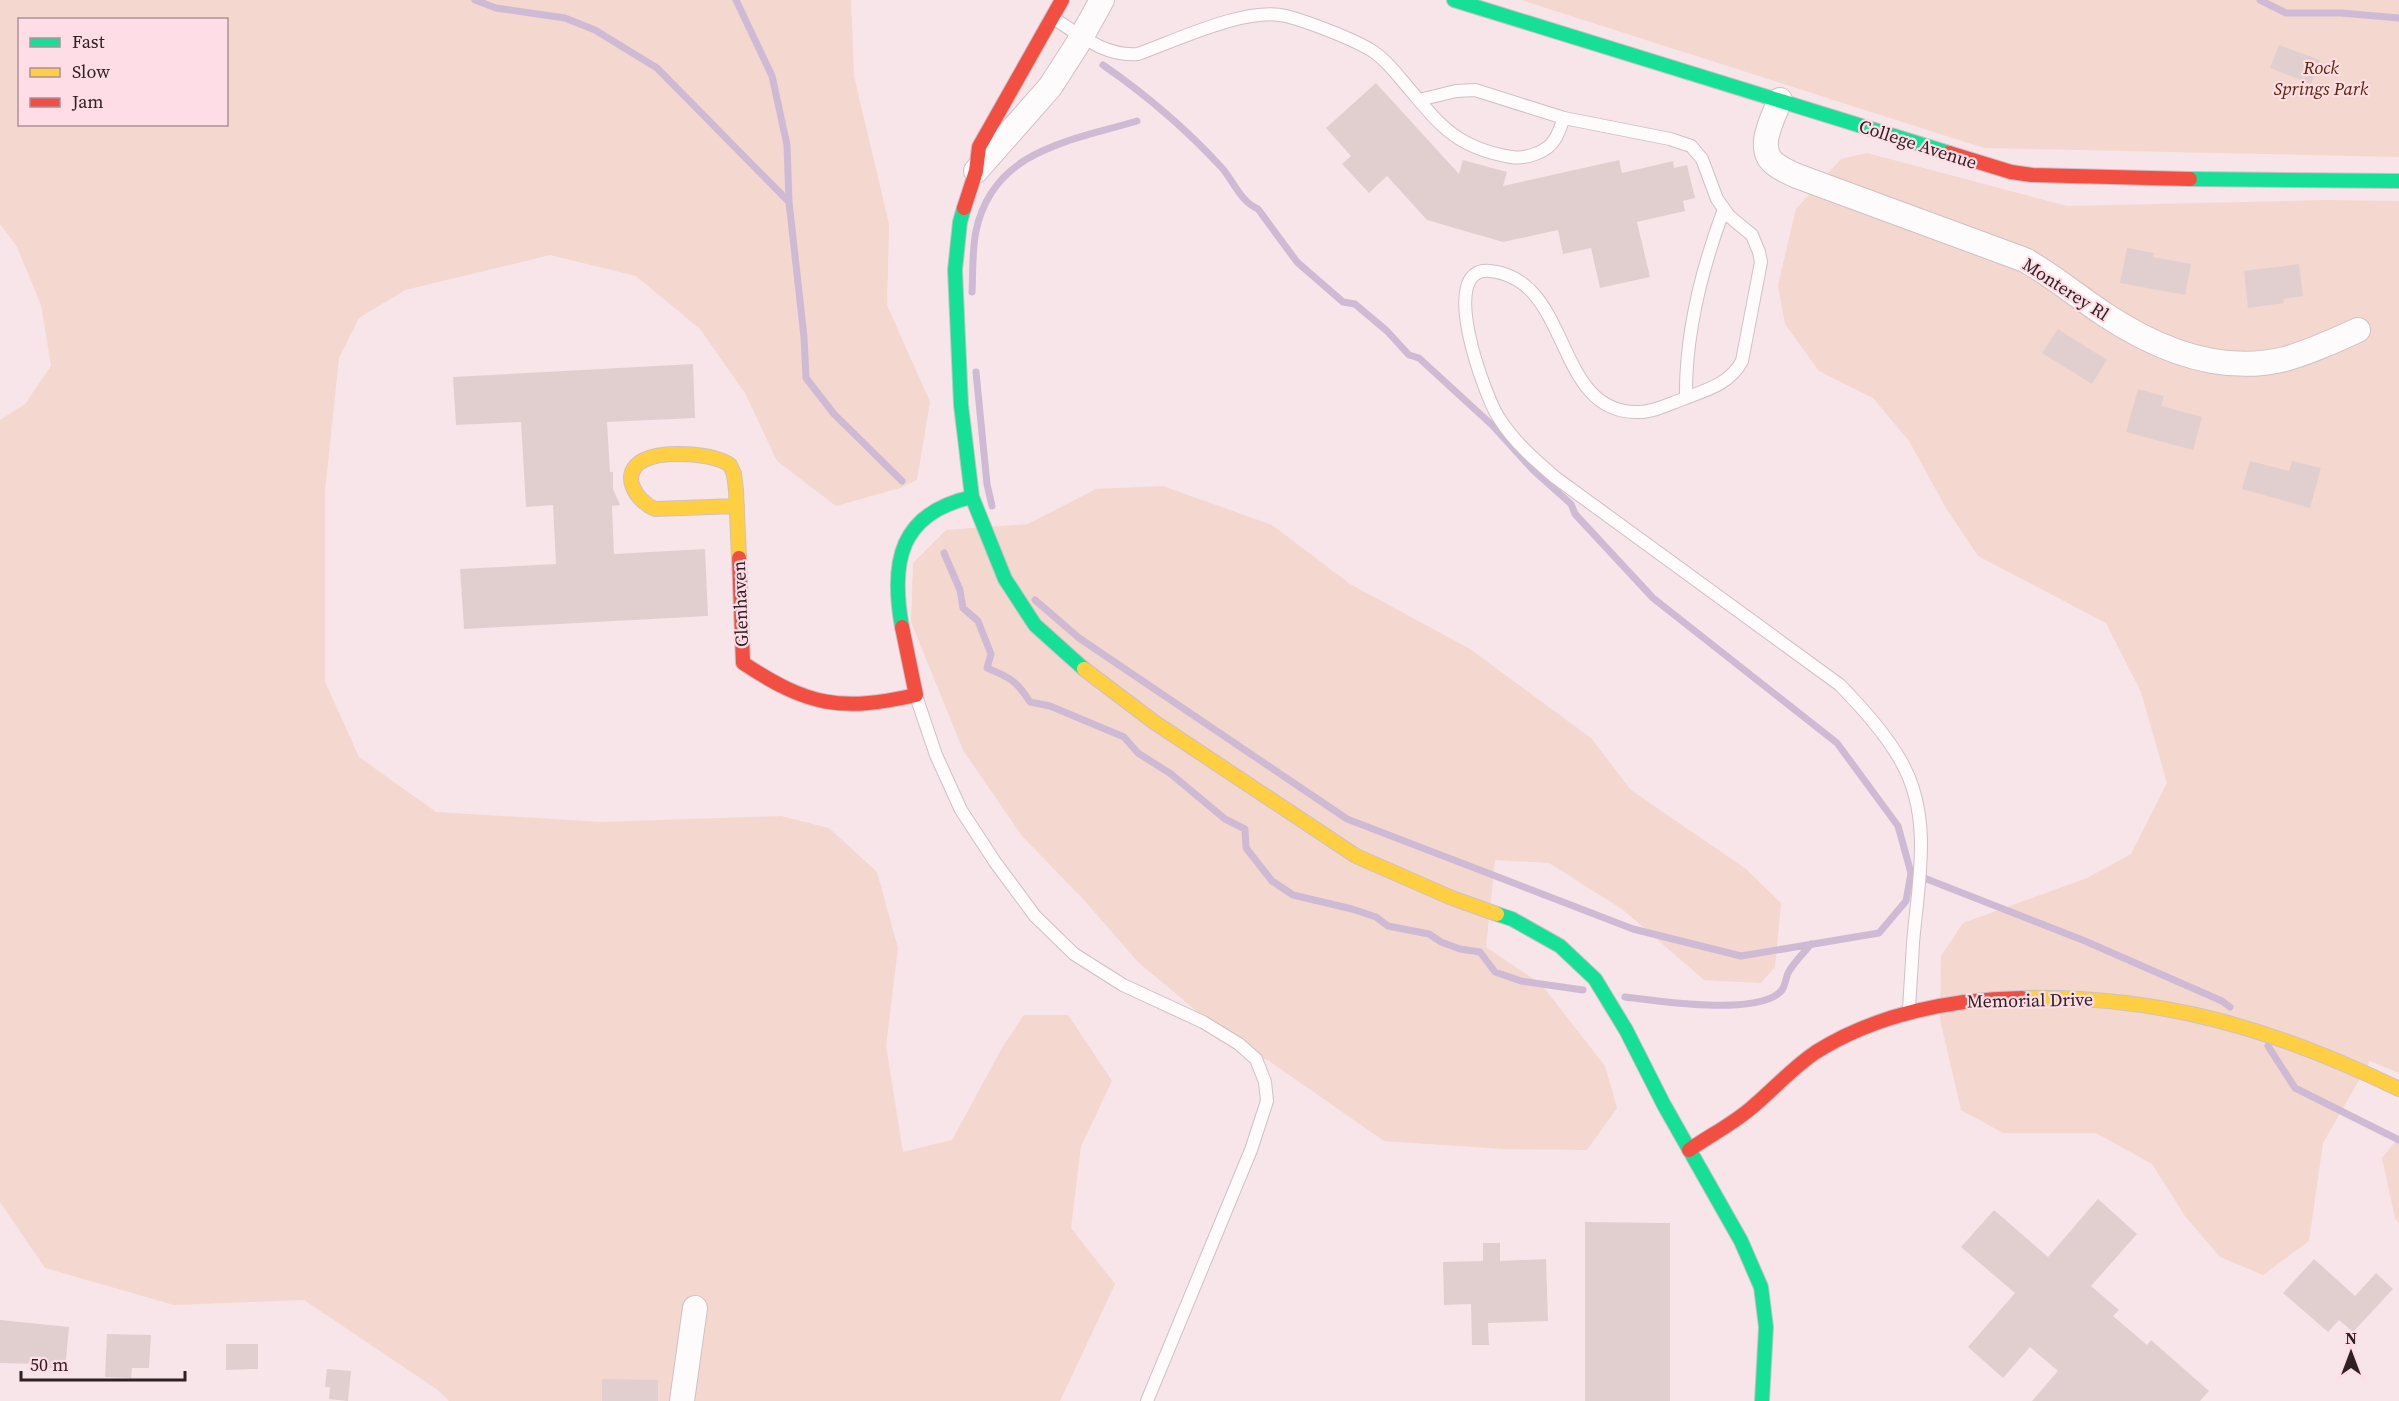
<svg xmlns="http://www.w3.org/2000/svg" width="2399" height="1401" font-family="'Source Serif 4',serif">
	<rect width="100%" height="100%" fill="#f7e5ea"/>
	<path fill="#f4d7ce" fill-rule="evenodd" d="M0 0H851L854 76 889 224 887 305 930 402 917 480 900 488 836 506 777 461 745 393 700 329 636 276 550 255 405 290 359 318 339 358 325 491V682L359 757 436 812 601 822 781 816 829 828 877 872 898 948 886 1046 903 1152 952 1140 1002 1048 1024 1015H1068L1112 1081 1081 1146 1071 1228 1115 1284 1060 1401H449L438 1390 304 1300 174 1305 45 1268 0 1202V420L25 404 51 366 41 305 17 247 0 224ZM20 20H226V124H20Z
		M1521 0H2399V157L1984 148Z
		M1867 153 2067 206 2326 200 2399 201V1073L2370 1061 2323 1143 2309 1241 2263 1275 2220 1257 2185 1216 2152 1164 2096 1133H2003L1961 1110 1940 1019 1941 956 1963 923 2087 878 2131 854 2167 783 2141 692 2106 623 1978 556 1946 508 1909 441 1873 398 1819 371 1785 324 1778 285 1796 209 1841 159Z
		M1163 486 1272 525 1350 584 1470 649 1591 738 1631 790 1746 869 1781 903 1775 967 1761 983 1704 980 1622 909 1549 863 1495 860 1486 947 1541 984 1605 1066 1617 1108 1587 1150 1504 1149 1384 1141 1272 1063 1229 1038 1138 962 1084 900 1022 836 963 750 911 622 913 563 946 530 1028 524 1096 489Z
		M2399 1137V1223L2395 1218 2382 1158Z"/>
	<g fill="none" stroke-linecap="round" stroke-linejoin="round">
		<path stroke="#cfbad6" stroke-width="7" d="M475 0 496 8 565 18 595 30 657 68 789 202
			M736 0 772 76 787 145 789 202 804 337 806 378 834 414 902 481
			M2260 0 2286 13H2341L2399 18
			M972 292C973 272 972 250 976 231 993 150 1070 141 1137 121
			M976 372 987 484 992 506
			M944 553 960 590 963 608 978 621 991 654 987 668C1009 677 1017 681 1030 702L1050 706 1124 737 1138 753 1171 774 1225 819 1245 829 1246 848 1272 881 1293 895 1352 909 1376 917 1388 926 1429 934 1441 942 1460 949 1480 952 1495 972 1521 981 1583 990
			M1035 600 1079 638 1347 819 1633 929 1741 956 1879 933 1906 901 1911 873 1898 826 1837 743 1653 598 1575 514 1571 504 1534 471 1492 425 1419 358 1409 355 1387 331 1355 304 1343 302 1297 262 1258 209C1240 201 1234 182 1222 168 1188 131 1145 94 1103 65
			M1919 876 2085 941 2222 1001 2230 1007
			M1625 997C1657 1001 1761 1017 1782 990 1785 986 1786 978 1788 973 1794 962 1803 954 1811 944
			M2268 1046 2295 1088 2399 1140"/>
	</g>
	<path fill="#e1cfd0" d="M2279 45 2320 60 2311 84 2270 68Z
		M1376 83 1459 174 1463 160 1507 172 1503 186 1619 160 1622 173 1673 161 1674 168 1687 165 1695 198 1683 201 1685 211 1637 222 1650 277 1600 288 1591 248 1563 254 1558 230 1503 242 1427 220 1387 176 1369 193 1342 164 1351 156 1326 128Z
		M2127 248 2154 253 2153 257 2191 264 2185 295 2120 283Z
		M2299 264 2303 296 2283 299 2284 303 2248 308 2244 271Z
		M2058 329 2107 360 2092 384 2042 353Z
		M693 364 695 418 607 422 610 472H613V489L620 505 612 506 614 554 705 549 708 616 464 629 460 569 556 564 553 505 526 507 521 422 456 425 453 377Z
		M2138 389 2164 396 2161 406 2202 417 2193 450 2126 432Z
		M2250 461 2289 471 2292 461 2321 468 2310 508 2242 489Z
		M2098 1199 2137 1234 2091 1286 2119 1310 2113 1316 2147 1345 2151 1340 2209 1391 2200 1401H2032L2058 1371 2030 1347 2003 1378 1968 1347 2015 1293 1961 1247 1994 1210 2048 1257Z
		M1585 1222 1670 1223V1401H1585Z
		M1483 1243H1500V1261L1546 1259 1548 1321 1488 1323 1489 1345H1472L1471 1304 1444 1305 1443 1262 1483 1261Z
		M2314 1259 2355 1296 2376 1273 2393 1289 2353 1332 2339 1320 2328 1332 2283 1293Z
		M0 1320 69 1327 65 1369 40 1367V1364L0 1363Z
		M107 1334 151 1335 149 1368H132L131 1378 105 1377Z
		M226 1344H258V1369L226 1370Z
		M327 1369 351 1371 348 1401 329 1399 330 1387H325Z
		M602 1379 658 1380V1401H602Z"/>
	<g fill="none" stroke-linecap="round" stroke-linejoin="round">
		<g stroke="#cfc0c4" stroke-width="14">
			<path id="lane" d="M1053 18C1080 35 1105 57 1138 54 1177 40 1247 6 1286 16 1309 22 1356 40 1374 52 1387 61 1396 73 1406 85 1440 125 1456 148 1511 157 1525 159 1547 153 1555 139 1559 133 1561 125 1564 118L1670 139 1691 146 1702 159 1717 199 1729 216 1752 235 1759 252 1761 262 1742 361C1730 384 1706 390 1683 399 1669 404 1654 412 1639 412 1553 415 1573 279 1490 271 1436 265 1485 397 1499 418 1514 442 1535 460 1556 478L1840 685C1863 709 1886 734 1902 763 1933 819 1918 883 1913 943 1912 965 1910 988 1909 1011
				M1419 100 1456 91 1475 90 1564 118
				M1686 398C1685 334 1702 268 1724 209
				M916 696 936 755 961 810 995 862 1035 916 1074 954 1123 985 1203 1022 1239 1044 1256 1059 1265 1082 1267 1101 1251 1150 1147 1401"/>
		</g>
		<g stroke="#cfc0c4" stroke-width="26">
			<path id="street" d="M1780 100C1773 118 1755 149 1775 164 1781 169 1790 173 1797 176L2025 260C2053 276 2077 296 2104 314 2158 350 2220 375 2285 359 2310 352 2334 341 2358 330
				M976 171 1050 87 1077 45 1102 0
				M682 1401 695 1308"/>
		</g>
		<g stroke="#cfc0c4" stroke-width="16">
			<path id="fast" d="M1454 0 1949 153
				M2190 179 2399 181
				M964 208 960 222 955 270 961 405 972 497 1005 579 1035 625 1084 669
				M902 627C890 561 900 513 972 497
				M1497 914 1512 919 1560 946 1595 979 1626 1030 1664 1105 1741 1241 1761 1287 1766 1327 1762 1401"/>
		</g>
		<g stroke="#cfc0c4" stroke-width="16">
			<path id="slow" d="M737 506 655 509C636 501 618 473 644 460 663 450 713 453 730 465L734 474 736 490 739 558
				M1084 669 1154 722 1356 856 1452 898 1497 914
				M2022 998C2161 995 2275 1029 2399 1089"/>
		</g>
		<g stroke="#cfc0c4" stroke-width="16">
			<path id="jam" d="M1949 153 2011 172 2032 175 2190 179
				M964 208 976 171 979 147 1062 0
				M739 558 743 663C808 706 840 712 916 695L902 627
				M1689 1150C1709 1136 1731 1125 1750 1109 1772 1091 1792 1068 1816 1052 1876 1014 1952 999 2022 998"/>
		</g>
		<use href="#lane" stroke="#fefbfc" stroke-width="12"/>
		<use href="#street" stroke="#fefbfc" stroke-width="24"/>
		<use href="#fast" stroke="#16e098" stroke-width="14"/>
		<use href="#slow" stroke="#ffcf43" stroke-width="14"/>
		<use href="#jam" stroke="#f24e42" stroke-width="14"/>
	</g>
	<g text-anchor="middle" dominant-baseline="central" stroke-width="4.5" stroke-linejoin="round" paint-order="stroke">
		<g font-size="18" font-style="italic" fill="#582300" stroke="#ffdde6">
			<text x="2321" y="67">Rock<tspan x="2321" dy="21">Springs Park</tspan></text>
		</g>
		<g font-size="18" fill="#2f2024" stroke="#ffdde6">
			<text transform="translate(1918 144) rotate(18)">College Avenue</text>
			<text transform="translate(2066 289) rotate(33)">Monterey Rl</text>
			<text transform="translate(740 604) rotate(-92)">Glenhaven</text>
			<text transform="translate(2030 1000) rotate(-1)">Memorial Drive</text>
		</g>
	</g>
	<rect x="18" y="18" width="210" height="108" fill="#ffdde6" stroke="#ac9198" stroke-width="1.5"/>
	<rect x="30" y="38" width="30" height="9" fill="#16e098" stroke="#ac9198" stroke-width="1.5"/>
	<text x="72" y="48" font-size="18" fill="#2f2024">Fast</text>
	<rect x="30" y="68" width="30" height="9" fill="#ffcf43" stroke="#ac9198" stroke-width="1.5"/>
	<text x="72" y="78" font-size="18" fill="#2f2024">Slow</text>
	<rect x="30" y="98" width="30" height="9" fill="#f24e42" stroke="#ac9198" stroke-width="1.5"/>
	<text x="72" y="108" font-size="18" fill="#2f2024">Jam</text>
	<g transform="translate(2351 1353)" stroke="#ffdde6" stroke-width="4.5" paint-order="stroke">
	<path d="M0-4.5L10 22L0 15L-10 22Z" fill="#2f2024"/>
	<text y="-9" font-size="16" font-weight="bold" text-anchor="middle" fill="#2f2024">N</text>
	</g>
	<path d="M21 1371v9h164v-9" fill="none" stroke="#2f2024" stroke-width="3"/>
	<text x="30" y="1371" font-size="18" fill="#2f2024" stroke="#ffdde6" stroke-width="4.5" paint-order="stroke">50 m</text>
</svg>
